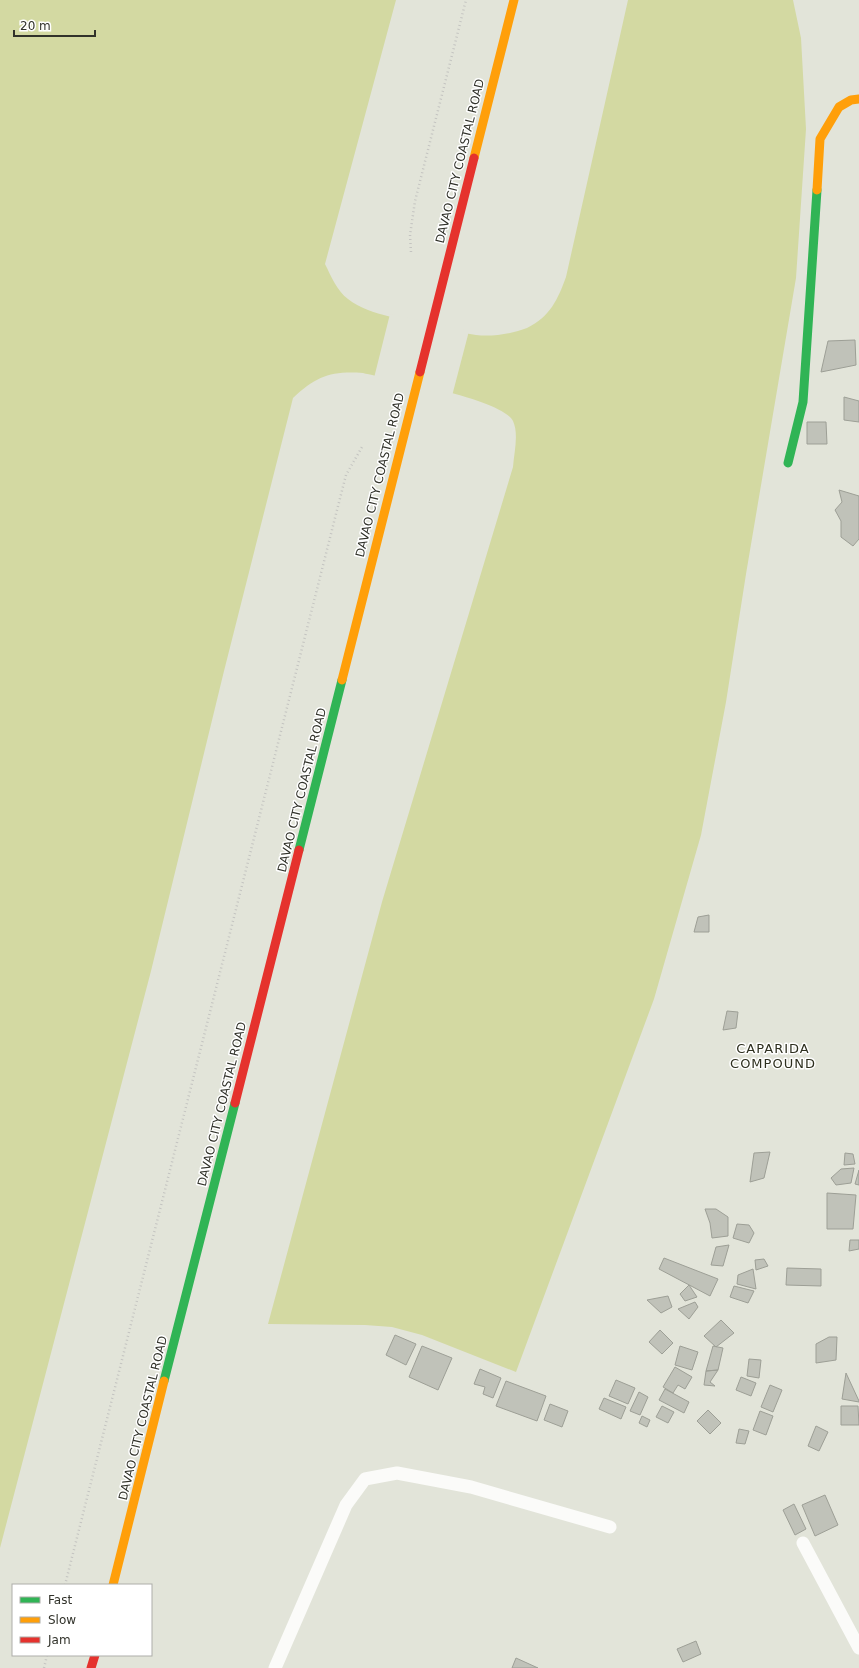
<svg xmlns="http://www.w3.org/2000/svg" width="859" height="1668" font-family="'DejaVu Sans',sans-serif">
	<rect width="100%" height="100%" fill="#e2e4d9"/>
	<path fill="#d3d9a2" d="M0 0H396L325 264C331 276 337 291 348 299 371 317 407 319 434 325 448 329 462 333 476 335 491 337 512 334 527 328 550 317 558 299 566 277L628 0H793L801 38 806 129 796 278 746 574 726 702 701 835 654 999 516 1372 422 1335 392 1327 365 1325 268 1324 382 902 513 467C514 453 519 434 513 421 501 398 391 380 363 373 330 371 317 376 293 398L224 671 151 971 0 1548Z"/>
	<path fill="#e2e4d9" d="M390 314 469 331 452 396 374 378Z"/>
	<path fill="#c0c2b9" stroke="#9d9f96" d="M855 340 856 365 821 372 828 341Z
		M844 397 859 401V422L844 420Z
		M807 422H826L827 444H807Z
		M839 490 859 496V539L853 546 841 537V521L835 510 842 502Z
		M709 915V932H694L698 917Z
		M727 1011 738 1012 736 1028 723 1030Z
		M770 1152 764 1178 750 1182 754 1153Z
		M845 1153 853 1154 855 1164 844 1165Z
		M854 1168 851 1183 836 1185 831 1178 841 1169Z
		M859 1170V1185L855 1184Z
		M827 1193 856 1195 853 1229H827Z
		M705 1209H716L728 1217V1236L712 1238 710 1223Z
		M737 1224 749 1225 754 1233 749 1243 733 1238Z
		M850 1240H859V1249L849 1251Z
		M729 1245 723 1266 711 1265 716 1247Z
		M664 1258 718 1279 710 1296 659 1269Z
		M764 1259 768 1266 756 1270 755 1260Z
		M787 1268 821 1269V1286L786 1285Z
		M753 1269 756 1289 737 1284 738 1275Z
		M689 1285 697 1297 685 1301 680 1294Z
		M734 1286 754 1291 748 1303 730 1297Z
		M668 1296 672 1307 661 1313 647 1300Z
		M695 1302 698 1307 689 1319 678 1309Z
		M721 1320 734 1333 716 1347 704 1336Z
		M660 1330 673 1343 662 1354 649 1342Z
		M395 1335 416 1344 406 1365 386 1355Z
		M829 1337H837L836 1360 816 1363V1344Z
		M422 1346 452 1358 438 1390 409 1377Z
		M680 1346 698 1352 692 1370 675 1365Z
		M713 1346 723 1348 718 1370 706 1371Z
		M749 1359 761 1360 759 1378 747 1376Z
		M675 1367 692 1377 685 1389 678 1385 673 1393 663 1387Z
		M480 1369 501 1378 493 1398 483 1394 485 1387 474 1384Z
		M718 1370 710 1382 715 1386 704 1385 706 1371Z
		M846 1373 859 1401V1402L842 1399Z
		M741 1377 756 1383 751 1396 736 1390Z
		M616 1380 635 1388 628 1404 609 1396Z
		M506 1381 546 1396 537 1421 496 1406Z
		M770 1385 782 1390 773 1412 761 1407Z
		M665 1389 689 1402 684 1413 659 1400Z
		M639 1392 648 1397 640 1415 630 1411Z
		M604 1398 626 1407 621 1419 599 1409Z
		M550 1404 568 1411 562 1427 544 1420Z
		M662 1406 674 1412 668 1423 656 1417Z
		M841 1406H858L859 1425H841Z
		M708 1410 721 1423 710 1434 697 1421Z
		M760 1411 773 1416 766 1435 753 1430Z
		M642 1416 650 1420 647 1427 639 1423Z
		M816 1426 828 1432 819 1451 808 1446Z
		M739 1429 749 1431 745 1444 736 1443Z
		M825 1495 838 1525 815 1536 802 1505Z
		M794 1504 806 1529 795 1535 783 1510Z
		M696 1641 701 1654 683 1662 677 1649Z
		M516 1658 538 1668H512Z"/>
	<g fill="none" stroke-linecap="round" stroke-linejoin="round">
		<path stroke="#c4c4c1" stroke-width="2.5" stroke-dasharray="1 3" stroke-linecap="butt" d="M411 252 410 235 415 201 466 0
			M65 1585 336 514 346 475 362 447
			M44 1668 47 1655"/>
		<path stroke="#fbfbf9" stroke-width="13" d="M803 1543 859 1648
			M275 1668 346 1505 365 1479 397 1473 471 1487 610 1527"/>
		<path stroke="#30b455" stroke-width="9" d="M788 463 803 402 817 190
			M299 850 342 680
			M164 1381 235 1103"/>
		<path stroke="#ff9f0a" stroke-width="9" d="M474 158 514 0
			M817 190 820 139 839 107 851 100 859 99
			M342 680 420 372
			M113 1585 164 1381"/>
		<path stroke="#e5322d" stroke-width="9" d="M420 372 474 158
			M235 1103 299 850
			M91 1668 95 1655"/>
	</g>
	<g text-anchor="middle" dominant-baseline="central" stroke-width="3" stroke-linejoin="round" paint-order="stroke">
		<g font-size="12" fill="#31322a" stroke="#fff">
			<text transform="translate(460 161) rotate(-76)">DAVAO CITY COASTAL ROAD</text>
			<text transform="translate(380 475) rotate(-76)">DAVAO CITY COASTAL ROAD</text>
			<text transform="translate(302 790) rotate(-76)">DAVAO CITY COASTAL ROAD</text>
			<text transform="translate(222 1104) rotate(-76)">DAVAO CITY COASTAL ROAD</text>
			<text transform="translate(143 1418) rotate(-76)">DAVAO CITY COASTAL ROAD</text>
		</g>
		<g font-size="13" letter-spacing="1" fill="#2d2f1e" stroke="#fff">
			<text x="773" y="1048">CAPARIDA<tspan x="773" dy="15">COMPOUND</tspan></text>
		</g>
	</g>
	<rect x="12" y="1584" width="140" height="72" fill="#ffffff" stroke="#adadaa"/>
	<rect x="20" y="1597" width="20" height="6" fill="#30b455" stroke="#adadaa"/>
	<text x="48" y="1604" font-size="12" fill="#31322a">Fast</text>
	<rect x="20" y="1617" width="20" height="6" fill="#ff9f0a" stroke="#adadaa"/>
	<text x="48" y="1624" font-size="12" fill="#31322a">Slow</text>
	<rect x="20" y="1637" width="20" height="6" fill="#e5322d" stroke="#adadaa"/>
	<text x="48" y="1644" font-size="12" fill="#31322a">Jam</text>
	<path d="M14 30v6h81v-6" fill="none" stroke="#31322a" stroke-width="2"/>
	<text x="20" y="30" font-size="12" fill="#31322a" stroke="#ffffff" stroke-width="3" paint-order="stroke">20 m</text>
</svg>
